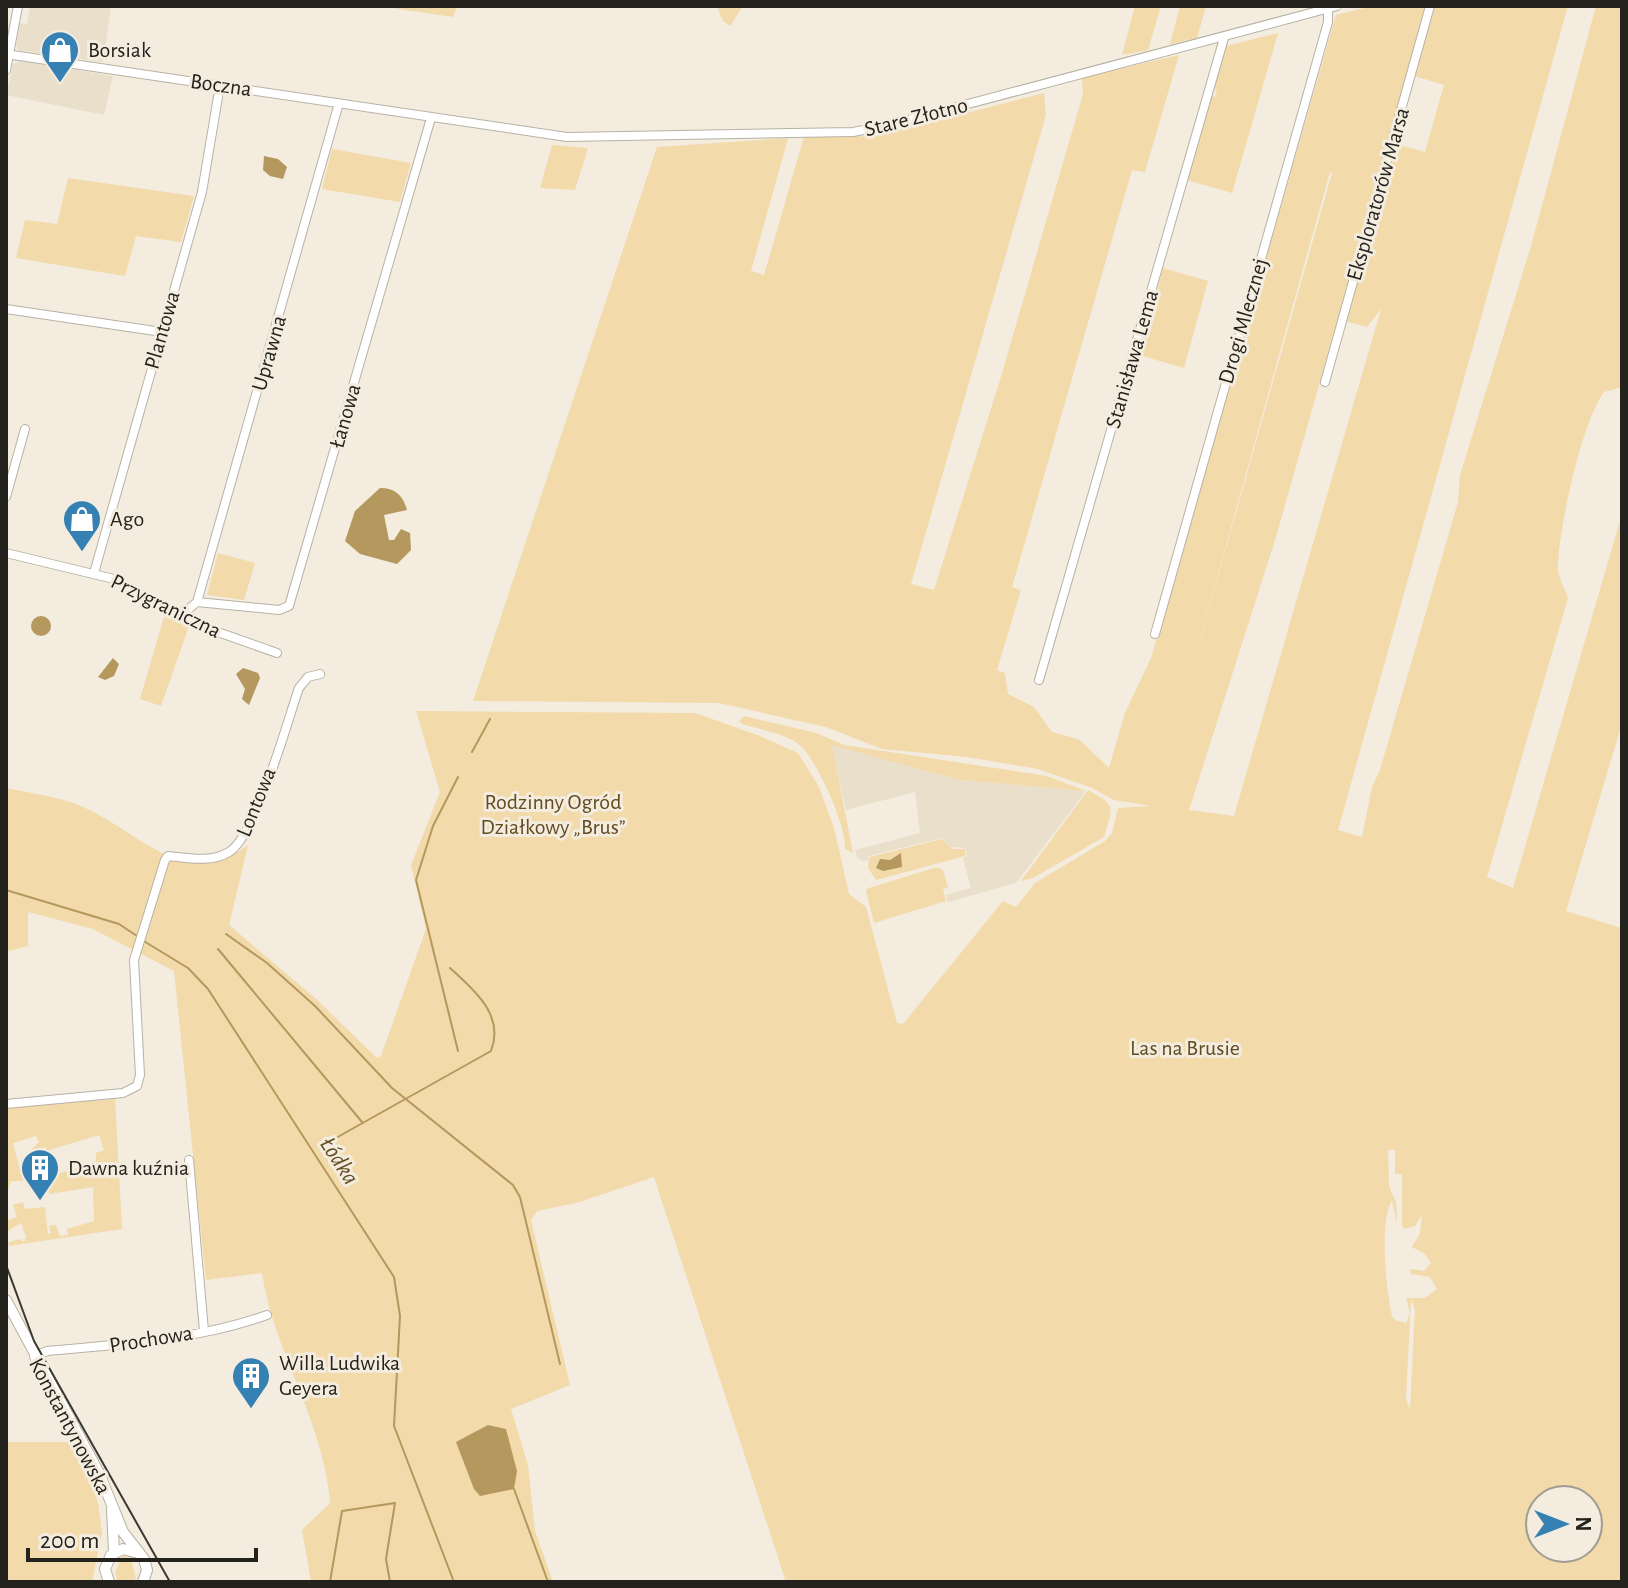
<svg xmlns="http://www.w3.org/2000/svg" width="1628" height="1588" font-family="'Alegreya Sans',sans-serif">
	<rect width="100%" height="100%" fill="#f3ecdf"/>
	<path fill="#eadfcb" d="M30 6H111L103 62 19 50 16 46 20 23 27 24Z
		M20 61 113 76 104 115 6 95 13 64Z
		M831 744 959 780 1086 791 1016 883 948 902 946 895 971 888 963 858 967 856 965 848 951 847 942 838 868 856V860L863 861 857 858 855 850 920 833 915 792 846 810Z"/>
	<path fill="#f2daaa" fill-rule="evenodd" d="M379 6H457L453 17Z
		M717 6H743L730 26 723 21Z
		M1135 6H1161L1148 50 1122 55Z
		M1180 6H1206L1197 38 1170 44Z
		M1373 6H1426L1276 537 1189 810 1234 816 1381 309 1367 327 1345 321 1396 144 1425 152 1444 85 1415 76 1435 6H1568L1338 830 1362 837 1372 787 1380 770 1458 502 1460 475 1531 246 1596 6H1622V387L1604 392C1582 421 1558 531 1558 568 1558 578 1565 589 1568 598L1487 877 1513 888 1622 514V723L1566 911 1622 928V1582H786L654 1177 576 1203 537 1211 531 1220 570 1385 511 1409 528 1465 535 1531 553 1582H311L302 1530 330 1503C324 1421 274 1353 262 1273L206 1280 174 971 93 929 28 912V946L6 952V788C29 793 56 796 78 805 137 828 184 895 248 845L229 925 315 998 377 1058 381 1056 426 929 411 865 440 792 416 711 695 713 760 736 798 753 819 787 834 828 849 894 866 907 897 1023 903 1024 1003 901 1016 907 1035 883 1105 841 1112 833 1118 808 1151 806 1114 800 1092 788 1038 769 967 757 882 749 826 727 719 703 473 701 657 147 788 138 751 271 764 275 804 137 878 136 1044 93 1046 115 911 584 934 590 1000 380 1083 94 1082 78 1179 55 1145 172 1132 170 1012 587 1021 590 997 670 1005 673 1008 694 1034 707 1052 732 1080 740 1109 768 1125 713 1151 658 1336 15ZM1330 172 1332 173 1185 693ZM1388 1150H1395V1174H1402V1225L1404 1229 1415 1226 1422 1215 1420 1233 1412 1247 1425 1254 1431 1263 1424 1271 1410 1269 1411 1274 1430 1277 1437 1289 1425 1298H1406L1410 1313 1406 1323 1395 1320 1392 1316C1386 1290 1379 1221 1392 1200L1397 1224 1396 1202 1389 1186ZM1411 1299 1415 1309 1410 1409 1406 1399ZM1540 1500H1588V1548H1540Z
		M1278 33 1232 193 1187 180 1212 96 1215 97 1217 90 1214 88 1226 46Z
		M552 145 588 148 575 190 540 188Z
		M332 149 411 163 400 202 322 189Z
		M68 178 194 196 181 242 136 236 125 276 16 258 25 220 57 224Z
		M1163 268 1208 281 1184 368 1139 355Z
		M218 553 255 563 244 600 207 595Z
		M164 617 189 626 161 706 140 699Z
		M744 716 816 733 844 745 1047 776 1086 791 959 780 832 745 853 853 845 849C847 827 818 763 801 746 786 733 761 730 742 724L739 721Z
		M1088 790C1117 806 1113 806 1104 837L1033 878 1021 881Z
		M942 839 953 849H965V856L876 880 868 868 869 857Z
		M937 867 943 870 948 887 943 889 946 901 874 923 866 890 869 888Z
		M115 1099 122 1229 9 1246 8 1243 19 1239 24 1242 26 1237 21 1223 6 1232V1221L17 1217 13 1205 23 1202 25 1209 45 1207 48 1234 51 1233 49 1226 56 1225 60 1236 68 1235 67 1229 94 1221 93 1187 50 1194 43 1179 96 1161V1153L104 1150 99 1135 46 1151 45 1147 31 1150 39 1142 36 1136 13 1143 23 1181H11L8 1190 6 1108Z
		M6 1442H74L98 1502 102 1533 92 1582H6Z
		M122 1556 130 1557 136 1578 133 1581H117L115 1573Z"/>
	<path fill="#b4985d" d="M264 156 278 159 287 167 283 179 270 176 263 170Z
		M380 488C395 488 403 495 407 510L384 515 389 540H394L401 529 410 533 411 550 397 564 360 554 345 541 355 511Z
		M31 626a10 10 0 1 1 20 0a10 10 0 1 1-20 0Z
		M113 658 119 664 114 676 105 680 98 677Z
		M243 668 258 673 260 678 249 705 242 699 245 689 236 674Z
		M901 853 902 867 883 871 876 868 880 859 890 860Z
		M488 1425 506 1429 517 1471 514 1489 480 1496 474 1489 456 1442Z"/>
	<g fill="none" stroke-linecap="round" stroke-linejoin="round">
		<path stroke="#b4985d" stroke-width="2" d="M472 752 490 719
			M6 890 119 924 137 936
			M226 934 267 963 315 1006 392 1088 513 1185 520 1197 560 1364
			M142 940 188 968 208 989 394 1277 400 1316 394 1426 454 1582
			M218 949 362 1122
			M458 1051 416 880 433 826 458 777
			M327 1143 491 1051C505 1015 474 990 450 968
			M514 1489 548 1582
			M330 1582 342 1511 395 1503 386 1559 390 1582"/>
		<g stroke="#b8b2a5" stroke-width="10">
			<path id="minor" d="M6 54 567 137 853 132 889 125 1337 6
				M6 70 18 6
				M6 309 162 332
				M1325 382 1430 6
				M6 497 25 429
				M6 553 114 579 165 609 184 613 198 625 277 653
				M94 573 202 192 220 85
				M197 602 339 103
				M184 613 197 602 279 610 289 606 431 118
				M1155 634 1328 22V9
				M1039 680 1224 38
				M6 1104 123 1093 137 1086 140 1075 134 960 165 860 168 856C188 858 211 863 229 852 256 836 287 722 299 688L308 677 320 674
				M189 1160 204 1331
				M34 1357 47 1351C121 1344 197 1340 267 1315"/>
		</g>
		<g stroke="#b8b2a5" stroke-width="12">
			<path id="major" d="M6 1300 99 1473 123 1532 144 1559 147 1570 143 1582
				M112 1509 114 1552
				M109 1582 105 1569 111 1555 123 1549 138 1553"/>
		</g>
		<use href="#minor" stroke="#fff" stroke-width="8"/>
		<use href="#major" stroke="#fff" stroke-width="10"/>
		<path stroke="#3b3832" stroke-width="2" d="M6 1265 34 1341 170 1582"/>
	</g>
	<defs>
		<g id="shop-pin" transform="scale(2)"><path d="M0 17L-7.5 6A9.5 9.5 0 1 1 7.5 6Z" fill="#3681b4" stroke="#f3ecdf"/><path d="M-5-2.5h2.3a2.7 3.5 0 0 1 5.4 0H5L5.5 6h-11ZM-1.5-2.5h3a1.5 2.3 0 0 0-3 0Z" fill="#fff"/></g>
		<g id="building-pin" transform="scale(2)"><path d="M0 17L-7.5 6A9.5 9.5 0 1 1 7.5 6Z" fill="#3681b4" stroke="#f3ecdf"/><path d="M-4-6H4V6H1V3H-1V6H-4ZM-2.5-4.3h1.7v1.8h-1.7ZM.8-4.3h1.7v1.8H.8ZM-2.5-1h1.7V.8h-1.7ZM.8-1h1.7V.8H.8Z" fill="#fff"/></g>
	</defs>
	<g fill-rule="evenodd">
		<use href="#shop-pin" x="60" y="50"/>
		<use href="#shop-pin" x="82" y="519"/>
		<use href="#building-pin" x="40" y="1168"/>
		<use href="#building-pin" x="251" y="1376"/>
	</g>
	<g text-anchor="middle" dominant-baseline="central" stroke-width="6" stroke-linejoin="round" paint-order="stroke">
		<g font-size="22" fill="#24221d" stroke="#f3ecdf" text-anchor="start">
			<text x="88" y="50">Borsiak</text>
			<text x="110" y="519">Ago</text>
			<text x="68" y="1168">Dawna kuźnia</text>
			<text x="279" y="1363">Willa Ludwika<tspan x="279" dy="25">Geyera</tspan></text>
		</g>
		<g font-size="22" fill="#24221d" stroke="#f3ecdf">
			<text transform="translate(221 85) rotate(8)">Boczna</text>
			<text transform="translate(916 117) rotate(-14)">Stare Złotno</text>
			<text transform="translate(1378 194) rotate(-74)">Eksploratorów Marsa</text>
			<text transform="translate(1243 321) rotate(-74)">Drogi Mlecznej</text>
			<text transform="translate(162 330) rotate(-74)">Plantowa</text>
			<text transform="translate(269 353) rotate(-74)">Uprawna</text>
			<text transform="translate(1132 359) rotate(-74)">Stanisława Lema</text>
			<text transform="translate(345 416) rotate(-74)">Łanowa</text>
			<text transform="translate(166 606) rotate(26)">Przygraniczna</text>
			<text transform="translate(256 802) rotate(-68)">Lontowa</text>
			<text transform="translate(151 1339) rotate(-9)">Prochowa</text>
			<text transform="translate(70 1426) rotate(62)">Konstantynowska</text>
		</g>
		<g font-size="22" fill="#614c1f" stroke="#f3ecdf">
			<text x="553" y="802">Rodzinny Ogród<tspan x="553" dy="25">Działkowy „Brus”</tspan></text>
			<text x="1185" y="1048">Las na Brusie</text>
		</g>
		<g font-size="24" font-style="italic" fill="#634e20" stroke="#f3ecdf">
			<text transform="translate(339 1161) rotate(57)">Łódka</text>
		</g>
	</g>
	<rect width="1628" height="1588" fill="none" stroke="#24221d" stroke-width="16"/>
	<g transform="translate(1564 1524) rotate(90)"><circle r="38" fill="#f3ecdf" stroke="#a09b91" stroke-width="2"/>
	<path d="M0-6L14 30L0 20L-14 30Z" fill="#3681b4"/>
	<text y="-12" font-size="22" font-weight="bold" text-anchor="middle" fill="#24221d">N</text>
	</g>
	<path d="M28 1548v12h228v-12" fill="none" stroke="#24221d" stroke-width="4"/>
	<text x="40" y="1548" font-size="24" fill="#24221d" stroke="#f3ecdf" stroke-width="6" paint-order="stroke">200 m</text>
</svg>
